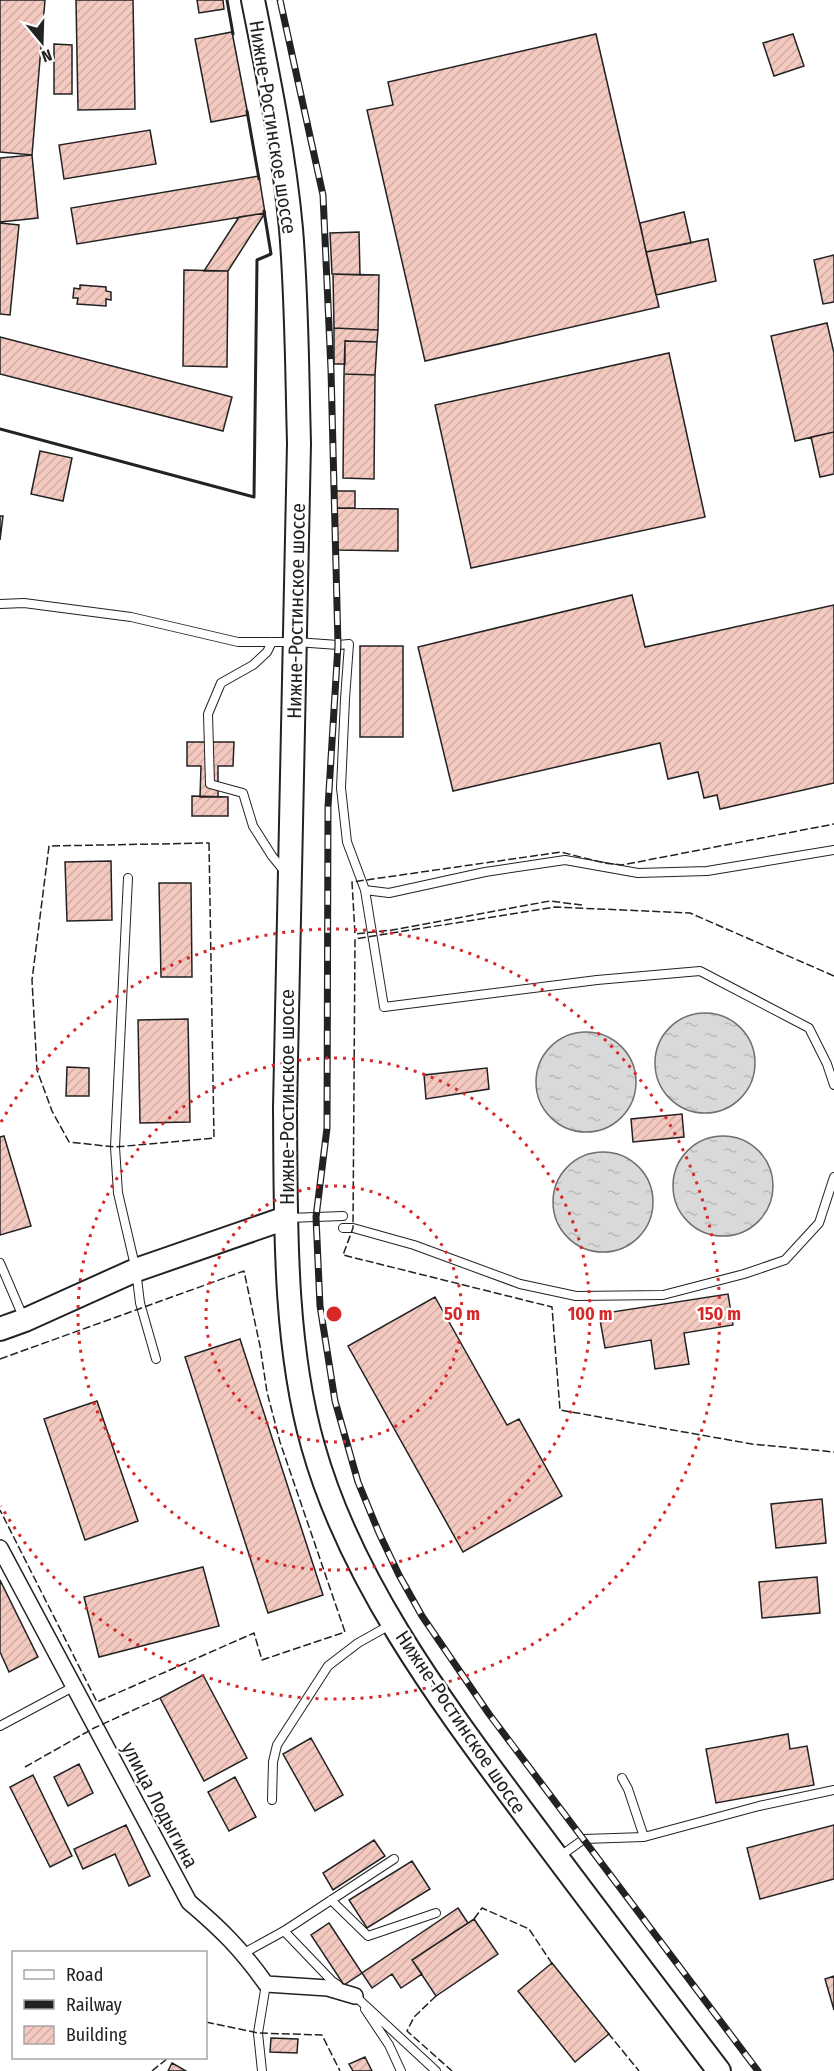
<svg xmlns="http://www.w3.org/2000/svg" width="834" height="2071" font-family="'Fira Sans Condensed',sans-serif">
	<defs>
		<pattern id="water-ripples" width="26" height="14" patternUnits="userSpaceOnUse" patternTransform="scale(1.5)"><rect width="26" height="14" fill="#d9d9d9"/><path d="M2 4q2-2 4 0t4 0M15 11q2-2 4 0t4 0" fill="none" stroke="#bababa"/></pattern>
		<pattern id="building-hatch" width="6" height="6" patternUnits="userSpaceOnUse" patternTransform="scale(1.5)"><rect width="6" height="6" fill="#f3c9c0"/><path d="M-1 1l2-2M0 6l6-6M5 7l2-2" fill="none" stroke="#d0aca5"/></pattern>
	</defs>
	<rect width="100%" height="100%" fill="#fff"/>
	<path fill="url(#water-ripples)" stroke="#6f6f6f" stroke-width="1.5" d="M655 1063a50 50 0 1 1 100 0a50 50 0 1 1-100 0Z
		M536 1082a50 50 0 1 1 100 0a50 50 0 1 1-100 0Z
		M673 1186a50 50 0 1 1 100 0a50 50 0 1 1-100 0Z
		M553 1202a50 50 0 1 1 100 0a50 50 0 1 1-100 0Z"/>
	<path fill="url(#building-hatch)" stroke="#222" stroke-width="1.5" d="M0 0H45L32 155 0 152Z
		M76 0H133L135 109 78 110Z
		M197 0H223L224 9 199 13Z
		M232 32 248 115 211 122 195 39Z
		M596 34 659 307 425 361 367 110 393 105 388 82Z
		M793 34 804 66 774 76 763 43Z
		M54 44 72 45V94H54Z
		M150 130 156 164 64 179 59 145Z
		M32 155 38 218 0 222V158Z
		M259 176 265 213 77 244 71 208Z
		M684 212 691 243 646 252 640 223Z
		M265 213 228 271H204L239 217Z
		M0 223 19 225 10 315 0 314Z
		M359 232 360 275 332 274 330 233Z
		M708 239 716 281 656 295 646 252Z
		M834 255V302L823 304 814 260Z
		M184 270 228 271 227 367 183 366Z
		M333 274 379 275 378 330 334 328Z
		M80 285 106 287V291L111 292V300L106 299V306L77 304 78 298H73L74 288 80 289Z
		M827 323 834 353V432L795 441 771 336Z
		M334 328 378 330 377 342 345 341V364H334Z
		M0 337 232 397 223 431 0 374Z
		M345 341 377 342 375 375 344 374Z
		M669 353 705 517 471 568 435 405Z
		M344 374 375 375 374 479 343 478Z
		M834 432V474L820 477 811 437Z
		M40 451 72 458 63 501 31 494Z
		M336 491H355V508H336Z
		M336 508 398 509V551L336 550Z
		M0 516H3L0 540Z
		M632 595 645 647 834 605V783L720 809 717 795 704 798 698 772 668 779 660 743 453 791 418 647Z
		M360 646H403V737H360Z
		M187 742H234L233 766H218V797H200L201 766H187Z
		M192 796 228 797V816H192Z
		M111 861 112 920 67 921 65 862Z
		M159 883H191L192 977H161Z
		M188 1019 190 1122 140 1123 138 1020Z
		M67 1067 89 1068V1096H66Z
		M487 1068 489 1089 426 1099 424 1075Z
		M682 1114 684 1137 633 1142 631 1119Z
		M4 1136 31 1226 0 1235V1137Z
		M728 1294 733 1325 684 1333 689 1364 655 1369 651 1340 605 1348 599 1314Z
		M435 1297 507 1425 519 1419 562 1496 463 1552 348 1346Z
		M240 1339 323 1595 268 1613 185 1357Z
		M97 1401 138 1521 85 1540 44 1419Z
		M822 1499 826 1543 776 1548 771 1504Z
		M203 1567 219 1626 99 1657 84 1597Z
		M817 1577 820 1613 762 1618 759 1582Z
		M0 1580 38 1657 9 1672 0 1652Z
		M203 1675 247 1758 204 1781 160 1698Z
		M788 1734 790 1749 807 1746 814 1785 716 1803 706 1749Z
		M311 1738 343 1795 315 1811 283 1754Z
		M79 1764 93 1793 68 1806 54 1777Z
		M33 1775 72 1856 50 1867 10 1787Z
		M235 1777 256 1817 229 1831 208 1792Z
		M126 1825 150 1876 129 1886 115 1854 83 1869 74 1849Z
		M834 1825V1879L760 1899 747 1848Z
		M374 1840 385 1856 333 1890 323 1873Z
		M412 1861 430 1889 367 1928 349 1900Z
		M458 1908 468 1923 412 1960 422 1974 401 1988 392 1974 372 1988 362 1973Z
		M474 1919 498 1954 436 1996 412 1960Z
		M329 1923 362 1973 344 1985 311 1935Z
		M552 1963 609 2034 575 2062 518 1991Z
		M834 1976V2010L825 1979Z
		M271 2038 298 2039 297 2053 270 2052Z
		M365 2057 372 2071H353L349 2064Z
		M172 2063 186 2071H168Z"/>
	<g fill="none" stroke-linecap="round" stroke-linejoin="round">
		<g stroke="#222" stroke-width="10">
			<path id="lane" d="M0 604 24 603 131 617 238 642H296L338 645 349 644 345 699 341 788 347 842 365 890 384 1007 597 980 700 971 809 1028 827 1064 834 1085
				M272 642 267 652 253 665 221 683 208 714 210 784 243 793 253 826 272 856 285 872
				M128 878 115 1147 118 1193 136 1270 140 1303 156 1359
				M365 890 389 893 485 872 565 860 638 873 707 871 834 850
				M288 1218 343 1216
				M343 1228H353L414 1245 520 1284 576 1296 663 1295 744 1274 785 1260 819 1223 834 1177
				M0 1263 24 1319
				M0 1726 73 1687
				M622 1778 628 1789 644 1837
				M272 1800 273 1762 277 1745 328 1666 358 1643 390 1625
				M559 1857 584 1839 644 1837 759 1806 834 1790
				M331 1900 368 1936 436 1913
				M284 1931 332 1981 338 1985
				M244 1953 284 1931 394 1859
				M354 1995 436 2071
				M365 2009 389 2045 401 2071
				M262 2071 258 2033 266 1984"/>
		</g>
		<g stroke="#222" stroke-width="18">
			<path id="street" d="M0 1548 189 1902C221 1929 242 1950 266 1984L328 1988 355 1996"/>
		</g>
		<g stroke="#222" stroke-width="26">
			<path id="secondary" d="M253 0C268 75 284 152 291 229 297 300 297 372 299 443L285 1108C286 1217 283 1340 313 1446 350 1578 437 1696 518 1805 584 1894 652 1983 719 2071
				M0 1329 25 1320 136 1270 286 1218"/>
		</g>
		<use href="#lane" stroke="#fff" stroke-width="8"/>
		<use href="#street" stroke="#fff" stroke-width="15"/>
		<use href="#secondary" stroke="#fff" stroke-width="22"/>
		<g stroke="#222" stroke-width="7">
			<path id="rail" d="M280 0 323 195 331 370 338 645 328 807 327 1128 316 1217 320 1306 335 1401 358 1482 379 1533 399 1575 422 1616 489 1714 758 2071"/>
		</g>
		<use href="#rail" stroke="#fff" stroke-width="4.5" stroke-dasharray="14" stroke-linecap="butt"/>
		<path stroke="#222" stroke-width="1.5" stroke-dasharray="8 3" stroke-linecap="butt" d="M209 843 214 1138 115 1147 69 1142 52 1111 37 1070 32 980 49 846Z
			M582 905 550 901 392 930 355 934 352 882 561 852 604 863 622 865 834 824
			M834 976 690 913 555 907 355 939 353 1228 343 1255 552 1307 560 1410 752 1444 834 1452
			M0 1359 244 1271 260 1346 267 1392 280 1442 345 1632 262 1660 254 1633 97 1702 0 1510
			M25 1767 94 1728 160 1698
			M474 1919 482 1908 529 1929 553 1965
			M436 1996 414 2017 407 2031 452 2071
			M206 2022 258 2033 322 2035 340 2071
			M608 2033 639 2071
			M152 2071 168 2058"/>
		<path stroke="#222" stroke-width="3" d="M227 0 233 34
			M247 111 259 179
			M0 429 254 497 257 260 271 254 264 211"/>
	</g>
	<g fill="none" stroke="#d62828" stroke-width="3" stroke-dasharray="3 6">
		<circle cx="334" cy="1314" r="128"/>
		<circle cx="334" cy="1314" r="256"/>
		<path d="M1 1122A385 385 0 1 1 1 1506"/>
	</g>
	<g text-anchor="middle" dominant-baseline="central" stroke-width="4.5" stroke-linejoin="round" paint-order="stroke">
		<g font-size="20" fill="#222" stroke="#fff">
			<text transform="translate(273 127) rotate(81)">Нижне-Ростинское шоссе</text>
			<text transform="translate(296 611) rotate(-89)">Нижне-Ростинское шоссе</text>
			<text transform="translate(287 1097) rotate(-90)">Нижне-Ростинское шоссе</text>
			<text transform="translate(461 1722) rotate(56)">Нижне-Ростинское шоссе</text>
			<text transform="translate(160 1805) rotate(62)">улица Лодыгина</text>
		</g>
	</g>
	<circle cx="334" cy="1314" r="9" fill="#d62828" stroke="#fff" stroke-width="3"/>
	<g font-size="18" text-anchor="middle" font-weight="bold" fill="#d62828" stroke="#fff" stroke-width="4.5" stroke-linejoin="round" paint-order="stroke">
		<text x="462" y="1320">50 m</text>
		<text x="590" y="1320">100 m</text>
		<text x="719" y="1320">150 m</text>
	</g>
	<rect x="12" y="1951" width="195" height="108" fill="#ffffff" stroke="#a7a7a7" stroke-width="1.5"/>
	<rect x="24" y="1970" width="30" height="9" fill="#ffffff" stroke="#a7a7a7" stroke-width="1.5"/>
	<text x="66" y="1981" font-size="18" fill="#222222">Road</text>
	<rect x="24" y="2000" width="30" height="9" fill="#222222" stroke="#a7a7a7" stroke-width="1.5"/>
	<text x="66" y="2011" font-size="18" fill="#222222">Railway</text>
	<rect x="24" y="2026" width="30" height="18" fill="url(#building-hatch)" stroke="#a7a7a7" stroke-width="1.5"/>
	<text x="66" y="2041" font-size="18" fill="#222222">Building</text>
	<g transform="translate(42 42) rotate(161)" stroke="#ffffff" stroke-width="4.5" paint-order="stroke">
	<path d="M0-4.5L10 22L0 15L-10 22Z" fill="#222222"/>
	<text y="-9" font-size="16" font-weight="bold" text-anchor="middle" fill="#222222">N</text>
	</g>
</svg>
